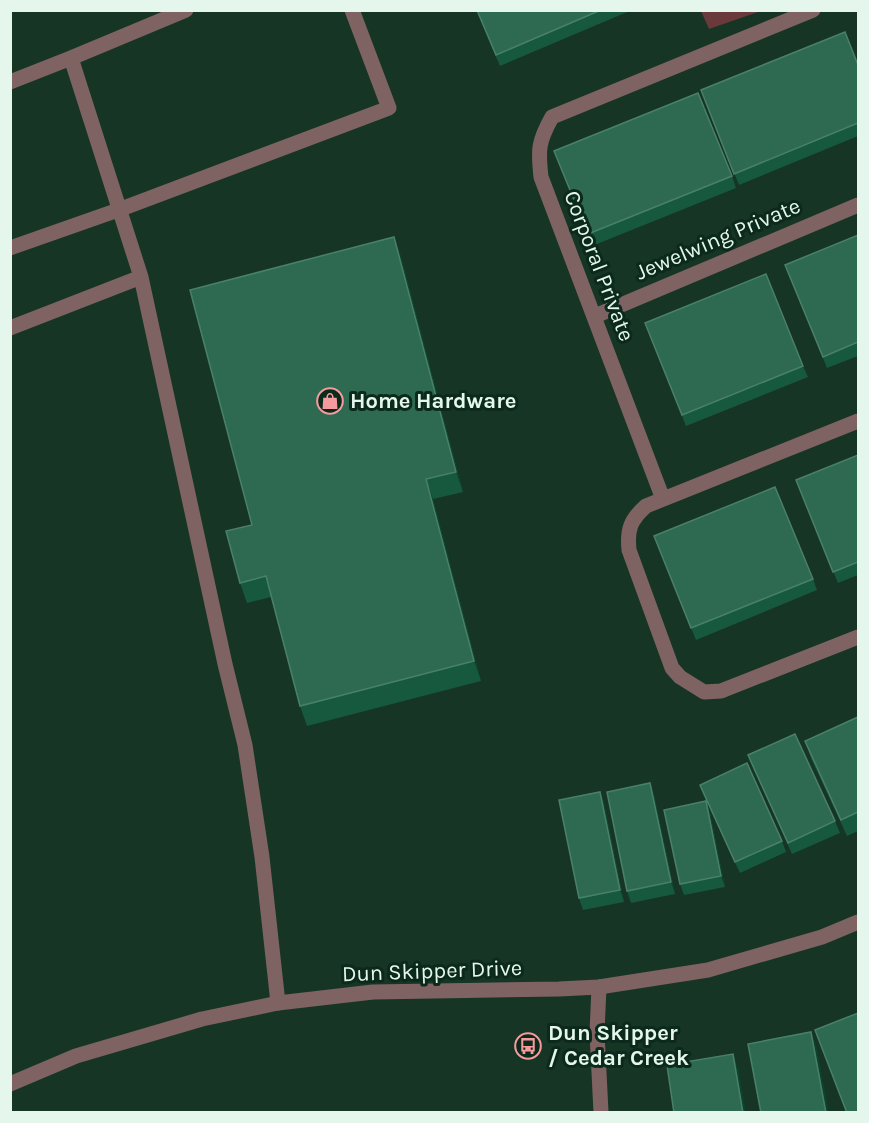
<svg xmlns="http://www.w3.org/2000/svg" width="869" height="1123" font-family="Karla,sans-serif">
	<rect width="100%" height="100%" fill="#163525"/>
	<path fill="#6a393b" d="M701 11H761L709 29Z"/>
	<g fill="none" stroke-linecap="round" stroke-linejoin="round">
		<path stroke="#7f6363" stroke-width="15" d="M186 10 71 58 141 277 225 664 245 745 262 857 278 1003
			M10 82 71 58
			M10 248 121 209 389 108 352 10
			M10 328 141 277"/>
		<path stroke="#7f6363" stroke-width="15" d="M595 316 858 205
			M858 421 646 506C630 520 627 530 629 550L672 668 680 677 704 692 721 691 858 637
			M663 499 541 177C538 150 538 142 552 117L813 10
			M599 987 597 1033 601 1112"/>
		<path stroke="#7f6363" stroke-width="15" d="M10 1084 76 1056 202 1019 278 1003 373 992 559 989 599 987 708 970 822 937 858 922"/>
	</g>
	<path fill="#17593e" d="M476 10H632L500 66Z
		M858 65V136L739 185 705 101Z
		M554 151 732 176 736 188 592 246Z
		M858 235V356L827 368 785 265Z
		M394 237 401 257 463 492 433 499 481 681 307 726 300 706 271 597 247 603 240 583Z
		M649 334 803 366 808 377 686 426Z
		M858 455V575L838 583 800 491Z
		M654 536 813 579 817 590 696 640Z
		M858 717V831L847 836 811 758 805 741Z
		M748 755 835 821 840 833 792 854 752 766Z
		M650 783 654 795 675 894 631 903 627 891Z
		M700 785 782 841 786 852 740 873 704 796Z
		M600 792 604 803 624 902 583 910 579 898Z
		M706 801 710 813 725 887 684 895 680 884Z"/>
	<path fill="#0d432c" d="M394 237 401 257 463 492 456 472Z
		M426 479 433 499 481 681 474 661Z
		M650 783 654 795 675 894 671 882Z
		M600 792 604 803 624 902 620 890Z
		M706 801 710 813 725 887 721 876Z
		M811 1032 817 1049 829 1113H826Z
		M733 1054 739 1071 746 1113H743Z"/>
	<path fill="#2d6a51" stroke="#4a8069" stroke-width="1.5" d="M477 10H601L496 55Z
		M845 32 858 65V123L734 174 701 90Z
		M698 93 732 176 588 234 554 151Z
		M858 235V342L823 357 785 265Z
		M394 237 456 472 426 479 474 661 300 706 266 576 240 583 226 531 252 525 190 290Z
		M766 274 803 366 682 415 645 323Z
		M858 455V562L833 572 796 480Z
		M775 487 813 579 691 628 654 536Z
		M858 717V812L841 820 805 741Z
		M795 734 835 821 788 843 748 755Z
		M747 763 782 841 735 862 700 785Z
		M650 783 671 882 627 891 607 792Z
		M600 792 620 890 579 898 559 800Z
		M706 801 721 876 680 884 664 810Z
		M858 1013V1113H847L815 1030Z
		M811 1032 826 1113H761L748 1044Z
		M733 1054 743 1113H674L667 1065Z"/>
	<defs>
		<g id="shop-ring" transform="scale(1.35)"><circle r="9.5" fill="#0b2a1c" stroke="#f59b9e" stroke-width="1.5"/><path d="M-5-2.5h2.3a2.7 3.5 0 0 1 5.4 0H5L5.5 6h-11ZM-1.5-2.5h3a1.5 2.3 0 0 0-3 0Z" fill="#f59b9e"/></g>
		<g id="bus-ring" transform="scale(1.35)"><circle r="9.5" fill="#0b2a1c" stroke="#f59b9e" stroke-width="1.5"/><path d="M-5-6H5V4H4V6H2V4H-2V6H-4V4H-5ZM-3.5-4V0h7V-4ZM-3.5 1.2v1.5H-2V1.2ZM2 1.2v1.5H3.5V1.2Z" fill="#f59b9e"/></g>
	</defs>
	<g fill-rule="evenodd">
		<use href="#shop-ring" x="330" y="401"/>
		<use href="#bus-ring" x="528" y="1046"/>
	</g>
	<g text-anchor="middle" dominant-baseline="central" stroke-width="6" stroke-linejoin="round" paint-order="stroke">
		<g font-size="22" fill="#e5f7ec" stroke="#0b2a1c">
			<text transform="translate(718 239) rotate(-23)">Jewelwing Private</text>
			<text transform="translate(599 266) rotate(69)">Corporal Private</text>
			<text transform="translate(432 971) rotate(-2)">Dun Skipper Drive</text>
		</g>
		<g font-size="22" font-weight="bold" fill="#e5f7ec" stroke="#0b2a1c" text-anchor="start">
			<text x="350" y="401">Home Hardware</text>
			<text x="548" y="1033">Dun Skipper<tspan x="548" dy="25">/ Cedar Creek</tspan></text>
		</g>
	</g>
	<rect width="869" height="1123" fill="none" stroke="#e5f7ec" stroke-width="24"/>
</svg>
